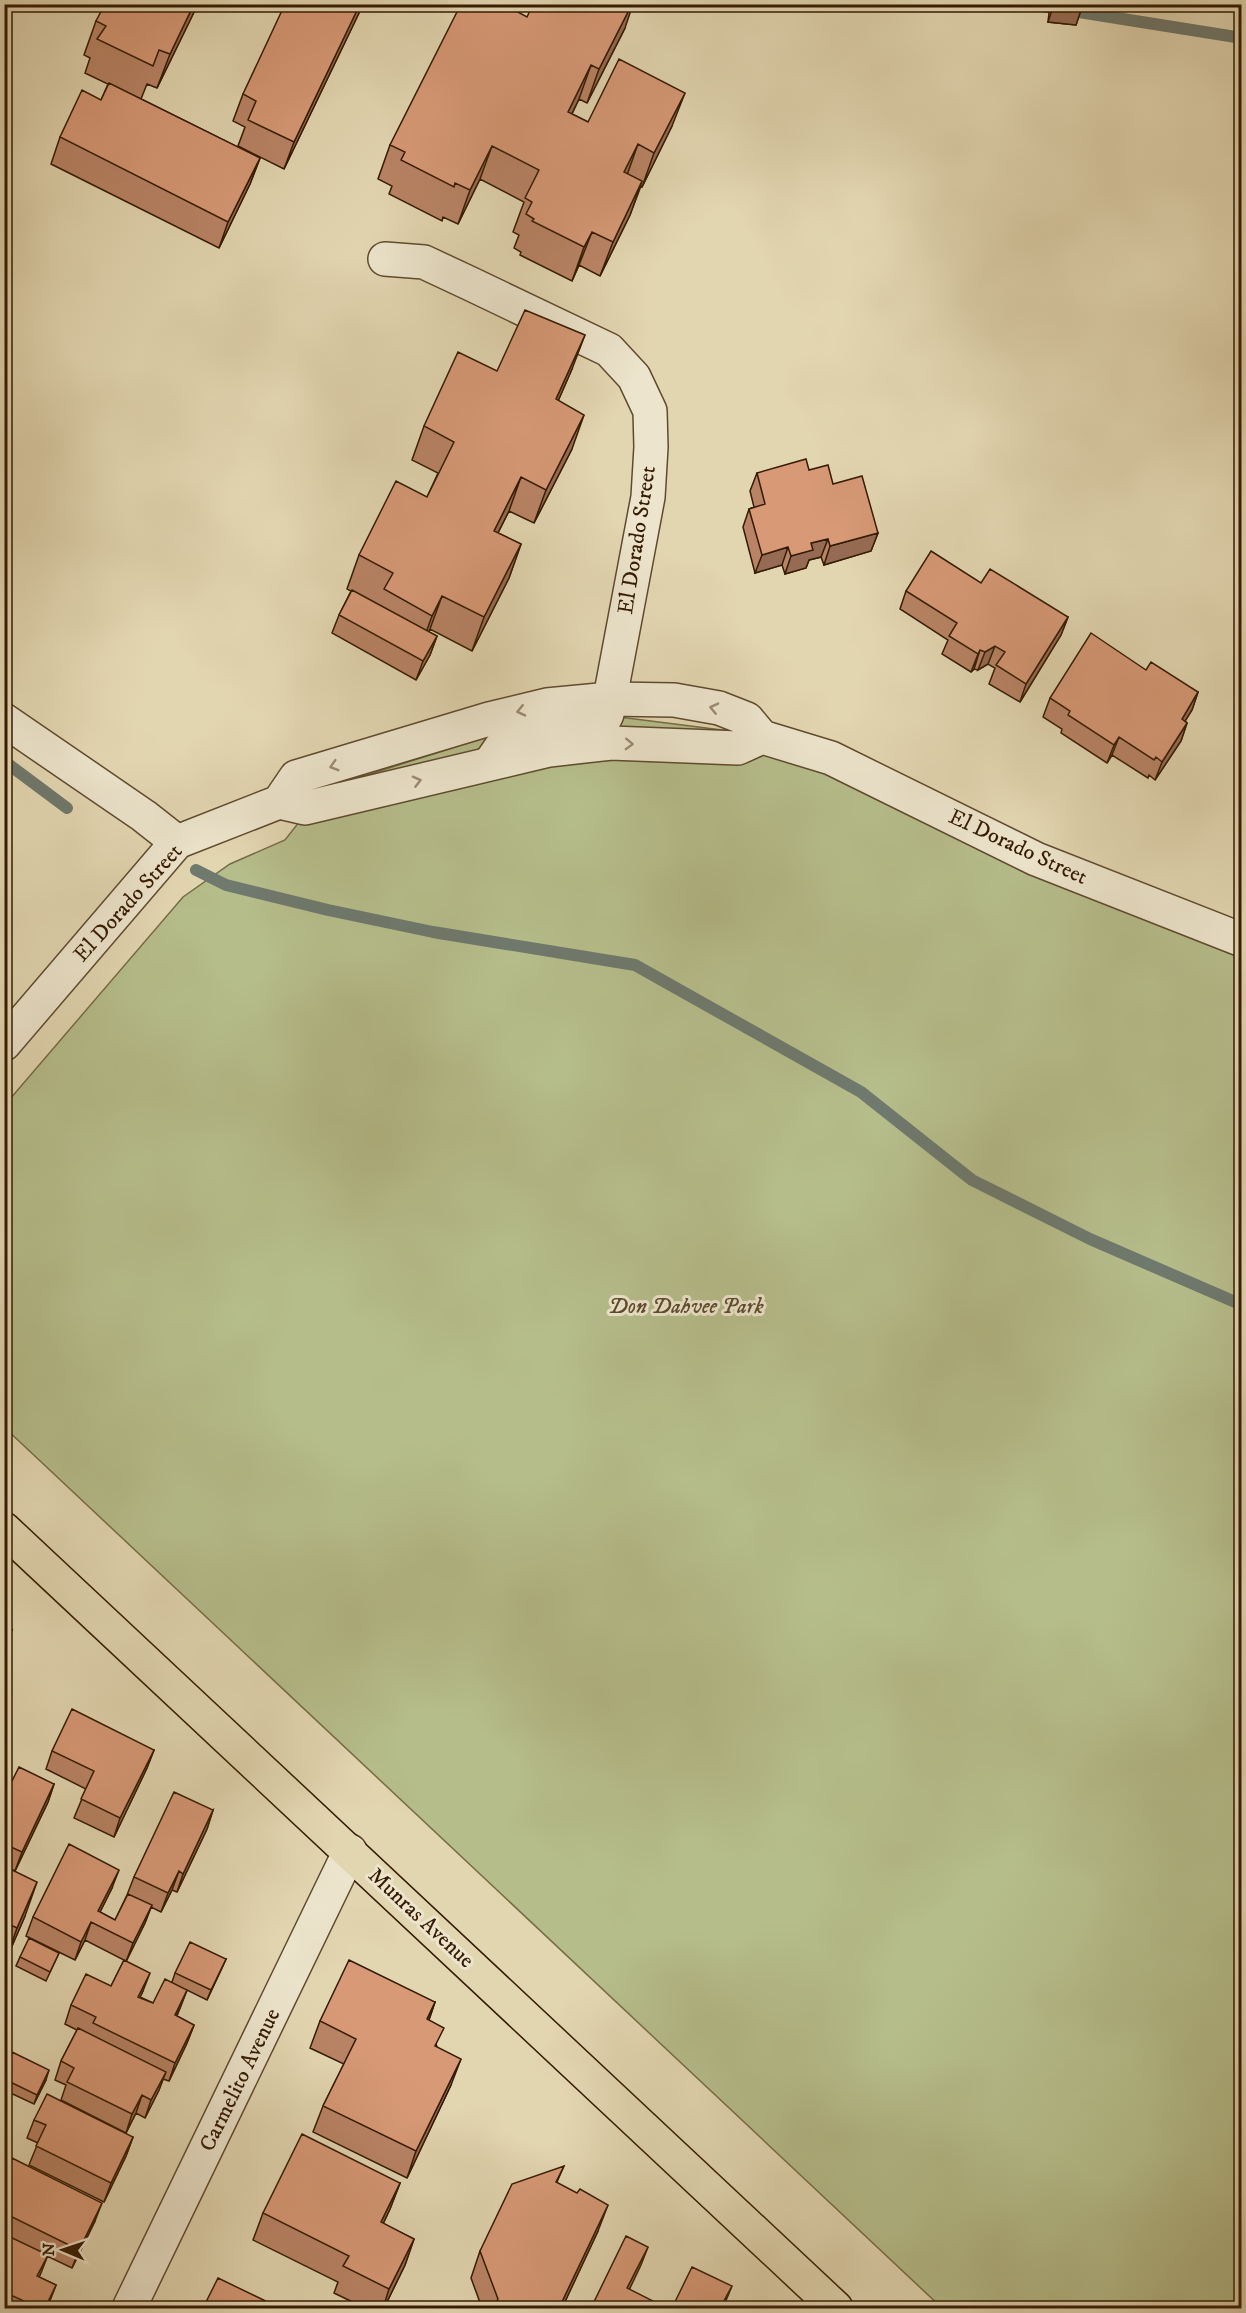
<svg xmlns="http://www.w3.org/2000/svg" width="1246" height="2313" font-family="'IM FELL DW Pica',serif">
	<rect width="100%" height="100%" fill="#e2d6b1"/>
	<filter id="stains"><feTurbulence type="fractalNoise" baseFrequency=".00333" numOctaves="4"/><feColorMatrix values="0 0 0 0 .2 0 0 0 0 .09 0 0 0 0 .02 0 0 0 .5 -.17"/></filter>
	<radialGradient id="worn" r=".72"><stop offset=".6" stop-color="#630" stop-opacity="0"/><stop offset="1" stop-color="#630" stop-opacity=".3"/></radialGradient>
	<path fill="#b5bd8a" stroke="#756c46" stroke-width="1.5" d="M611 716 730 731 1241 940V2308H942L5 1428 4 1106 183 897 230 864 285 840 326 788 493 735Z"/>
	<g fill="none" stroke-linecap="round" stroke-linejoin="round">
		<path stroke="#6f796d" stroke-width="12" d="M1029 4 1242 38
			M4 761 67 808
			M196 870 226 885 328 910 433 932 635 965 861 1092 972 1180 1090 1239 1242 1305"/>
		<g stroke="#604a2e" stroke-width="36">
			<path id="minor" d="M385 259 424 262 471 284 609 350 634 377 650 411 651 447 648 497 607 714 604 720 594 726 515 737 503 744 490 763
				M4 720 144 816 177 842
				M129 2308 350 1851"/>
		</g>
		<g stroke="#604a2e" stroke-width="36">
			<path id="tertiary" d="M279 802 305 808 549 750 611 743 738 748 762 737
				M4 1044 177 842 279 802 296 777 489 719 547 705 610 699 674 700 719 708 747 719 762 737 831 758 1036 859 1242 940"/>
		</g>
		<g stroke="#351b03" stroke-width="36">
			<path id="primary" d="M4 1529 836 2308"/>
		</g>
		<use href="#minor" stroke="#ece4cc" stroke-width="33"/>
		<use href="#tertiary" stroke="#ece4cc" stroke-width="33"/>
		<use href="#primary" stroke="#e2d6b1" stroke-width="33"/>
	</g>
	<path fill="#b98465" stroke="#351b03" stroke-width="1.5" d="M198 4 157 88 147 84 141 99 260 158 250 184 219 248 51 164 60 137 101 100 108 84 85 73 90 58 84 55 96 21Z
		M360 4H363L360 11 284 169 238 146 245 127 233 121 243 94Z
		M1050 4H1083L1076 25 1048 22Z
		M527 17 625 28 587 103 579 99 572 114 588 122 672 126 642 187 641 186 630 215 600 276 579 265 572 281 520 255 521 252 514 248 519 235 513 232 524 202 480 179 458 224 443 217 442 221 389 194 392 186 378 179 390 145Z
		M572 369 558 401 572 449 534 523 509 511 498 533 521 544 509 578 472 651 430 629 429 632 437 636 430 655 416 680 332 633 339 615 351 591 347 589 359 555 427 497 438 473 412 460 424 426Z
		M809 470 833 484 878 533 871 551 824 565 821 557 809 560 806 568 785 574 782 565 755 573 743 527 749 509 754 507 750 491 757 473Z
		M981 583 1068 617 1061 635 1020 702 989 684 995 668 988 664 978 670 974 669 971 672 942 654 948 640 900 609 906 591Z
		M1146 670 1198 692 1192 710 1185 721 1187 723 1181 741 1155 780 1149 775 1148 778 1112 755 1107 763 1061 733 1062 729 1043 717 1050 698Z
		M154 1750 147 1768 114 1837 74 1818 86 1789 46 1769 52 1751Z
		M54 1784 48 1802 15 1871 4 1866V1797Z
		M213 1810 207 1829 177 1892 172 1890 161 1912 151 1907 145 1923 126 1961 143 1991 140 1997 153 2003 172 1982 175 1973 226 1959 207 2000 187 1990 177 2016 194 2025 187 2043 169 2081 163 2079 159 2090 145 2118 136 2113 126 2133 61 2100 66 2085 55 2080 61 2061 77 2030 65 2024 71 2005 111 1986 124 1960 85 1940 75 1960 26 1936 33 1917 112 1888 100 1912 115 1920 127 1895 134 1877Z
		M4 1866 25 1916 5 1962H4Z
		M59 1953 46 1981 16 1966 20 1957Z
		M435 2002 429 2020 437 2047 451 2085 407 2178 313 2132 323 2106 344 2064 310 2048 320 2021Z
		M4 2067 46 2080 34 2104 4 2090Z
		M34 2120 133 2137 126 2156 104 2202 29 2165 38 2143 27 2138Z
		M564 2166 557 2182 598 2231 562 2308H482L471 2278 480 2251Z
		M4 2174 95 2221 72 2268 47 2256 39 2277 56 2285 47 2308H4V2243L8 2236 4 2235Z
		M400 2183 390 2209 383 2224 414 2239 405 2265 384 2308H365L334 2293 338 2282 253 2240 263 2213Z"/>
	<path fill="#966b53" stroke="#351b03" stroke-width="1.5" d="M194 4H198L157 88 170 54Z
		M360 4H363L360 11 284 169 294 142Z
		M632 4H633L625 28 587 103 599 69Z
		M1054 4H1063L1082 7 1076 25 1048 22Z
		M591 65 579 99 556 146 568 112Z
		M685 93 672 126 642 187 654 153Z
		M638 144 626 178 624 172Z
		M492 146 480 179 458 224 470 190Z
		M260 158 250 184 219 248 228 222Z
		M642 181 630 215 600 276 613 242Z
		M592 232 579 265 572 281 584 247Z
		M585 335 572 369 544 433 556 399Z
		M584 415 572 449 534 523 546 490Z
		M521 477 509 511 482 564 494 531Z
		M878 533 871 551 824 565 830 546Z
		M828 539 821 557 809 560 806 568 785 574 791 556 811 543Z
		M521 544 509 578 472 651 484 617Z
		M788 547 782 565 755 573 762 555Z
		M442 596 430 629 420 649 432 616Z
		M1068 617 1061 635 1020 702 1026 684Z
		M437 636 430 655 416 680 423 661Z
		M995 646 988 664 978 670 985 652Z
		M980 650 974 669 971 672 978 654Z
		M1198 692 1192 710 1175 737 1182 719Z
		M1187 723 1181 741 1155 780 1162 762Z
		M1119 737 1112 755 1107 763 1114 745Z
		M12 1630 4 1650V1632Z
		M154 1750 147 1768 114 1837 120 1818Z
		M54 1784 48 1802 15 1871 22 1852Z
		M213 1810 207 1829 177 1892 183 1874Z
		M119 1870 112 1888 94 1924 98 1911Z
		M179 1871 172 1890 161 1912 168 1893Z
		M37 1882 25 1916 5 1962 17 1928Z
		M152 1905 145 1923 126 1962 133 1943Z
		M91 1922 85 1940 75 1960 81 1942Z
		M226 1959 222 1968 207 2000 211 1990Z
		M150 1973 143 1991 132 2015 138 1997Z
		M187 1990 180 2008 168 2034 175 2015Z
		M435 2002 426 2028 427 2019Z
		M194 2025 187 2043 169 2081 175 2063Z
		M461 2059 451 2085 407 2178 416 2151Z
		M49 2070 46 2080 34 2104 37 2095Z
		M166 2072 159 2090 145 2118 151 2100Z
		M142 2095 136 2113 126 2133 132 2114Z
		M133 2137 126 2156 104 2202 111 2183Z
		M400 2183 390 2209 371 2249 381 2222Z
		M102 2203 95 2221 72 2268 79 2250Z
		M608 2205 598 2231 562 2308H559Z
		M414 2239 405 2265 384 2308H383L389 2289Z
		M648 2247 641 2265 621 2307 627 2288Z
		M48 2255 41 2273 31 2295 37 2276Z
		M56 2285 49 2303 47 2308H45Z
		M732 2286 723 2308H720Z"/>
	<path fill="#d79976" stroke="#351b03" stroke-width="1.5" d="M105 4H194L170 54 159 50 153 66 97 39 106 26 96 21Z
		M285 4H360L294 142 248 120 256 101 243 94Z
		M461 4H503L527 17 533 4H632L599 69 591 65 568 112 588 122 619 59 685 93 654 153 638 144 624 172 642 181 613 242 592 232 584 247 532 221 534 219 526 214 532 202 525 198 539 170 492 146 470 190 455 183 454 187 401 160 405 152 390 145Z
		M1063 4H1083L1082 7Z
		M109 83 260 158 228 222 60 137 82 90 101 100Z
		M525 310 585 335 556 399 584 415 546 490 521 477 494 531 521 544 484 617 442 596 432 616 384 589 393 573 359 555 396 481 427 497 454 442 424 426 458 352 497 371Z
		M806 459 809 470 828 465 833 484 862 476 878 533 830 546 828 539 811 543 813 550 791 556 788 547 762 555 749 509 765 504 757 473Z
		M931 551 981 583 990 569 1068 617 1026 684 996 665 1005 652 995 646 985 652 980 650 978 654 949 636 957 623 906 591Z
		M352 590 437 636 423 661 339 615Z
		M1091 633 1146 670 1151 662 1198 692 1182 719 1187 723 1162 762 1156 757 1154 760 1119 737 1114 745 1068 715 1070 711 1050 698Z
		M4 1611 12 1630 4 1632Z
		M72 1709 154 1750 120 1818 81 1799 94 1771 52 1751Z
		M19 1767 54 1784 22 1852 4 1844V1797Z
		M174 1792 213 1810 183 1874 179 1871 168 1893 134 1877Z
		M69 1844 119 1870 98 1911 115 1920 128 1894 152 1905 133 1943 91 1922 81 1942 33 1917Z
		M4 1866 37 1882 17 1928 4 1922Z
		M29 1938 59 1953 50 1972 20 1957Z
		M190 1942 226 1959 211 1990 175 1973Z
		M124 1960 150 1973 138 1997 153 2003 165 1979 187 1990 175 2015 194 2025 175 2063 93 2023 96 2017 71 2005 86 1974 111 1986Z
		M349 1960 435 2002 427 2019 444 2028 435 2046 461 2059 416 2151 323 2106 356 2039 320 2021Z
		M78 2028 166 2072 151 2100 142 2095 132 2114 67 2082 74 2068 61 2061Z
		M12 2052 49 2070 37 2095 4 2079V2067Z
		M47 2094 133 2137 111 2183 36 2146 46 2125 34 2120Z
		M302 2134 400 2183 381 2222 414 2239 389 2289 343 2266 349 2256 263 2213Z
		M12 2158 102 2203 79 2250 4 2213V2174Z
		M564 2166 556 2182 577 2193 580 2189 608 2205 559 2308H493L498 2299 480 2251 512 2184Z
		M8 2236 48 2255 37 2276 56 2285 45 2308H39L4 2292V2243Z
		M626 2236 648 2247 627 2288 655 2302 652 2308H591Z
		M692 2267 732 2286 720 2308H672Z
		M218 2278 280 2308H203Z
		M728 2302 742 2308H725Z"/>
	<defs><path id="oneway-chevron" d="M-2-3.5L2.5 0L-2 3.5" fill="none" stroke-width="1.6" stroke-linecap="round" stroke-linejoin="round" transform="scale(1.5)"/></defs>
	<g stroke="#9a8a72">
		<use href="#oneway-chevron" transform="translate(714 708) rotate(-167)"/>
		<use href="#oneway-chevron" transform="translate(521 711) rotate(167)"/>
		<use href="#oneway-chevron" transform="translate(629 744) rotate(2)"/>
		<use href="#oneway-chevron" transform="translate(334 766) rotate(163)"/>
		<use href="#oneway-chevron" transform="translate(417 781) rotate(-14)"/>
	</g>
	<g text-anchor="middle" dominant-baseline="central" stroke-width="6" stroke-linejoin="round" paint-order="stroke">
		<g font-size="22" fill="#351b03" stroke="#ece4cc">
			<text transform="translate(637 540) rotate(-81)">El Dorado Street</text>
			<text transform="translate(1018 847) rotate(25)">El Dorado Street</text>
			<text transform="translate(128 903) rotate(-48)">El Dorado Street</text>
			<text transform="translate(421 1918) rotate(43)">Munras Avenue</text>
			<text transform="translate(240 2080) rotate(-64)">Carmelito Avenue</text>
		</g>
		<g font-size="22" font-style="italic" fill="#5b4c2c" stroke="#ece4cc">
			<text x="686" y="1306">Don Dahvee Park</text>
		</g>
	</g>
	<rect width="1246" height="2313" fill="none" stroke="#e2d6b1" stroke-width="24"/>
	<rect x="6" y="6" width="1234" height="2301" fill="none" stroke="#351b03" stroke-width="3"/>
	<rect x="12" y="12" width="1222" height="2289" fill="none" stroke="#351b03" stroke-width="1.5"/>
	<g transform="translate(63 2250) rotate(272)" stroke="#ece4cc" stroke-width="4.5" paint-order="stroke">
	<path d="M0-4.5L10 22L0 15L-10 22Z" fill="#351b03"/>
	<text y="-9" font-size="16" font-weight="bold" text-anchor="middle" fill="#351b03">N</text>
	</g>
	<rect width="100%" height="100%" filter="url(#stains)"/>
	<rect width="100%" height="100%" fill="url(#worn)"/>
</svg>
